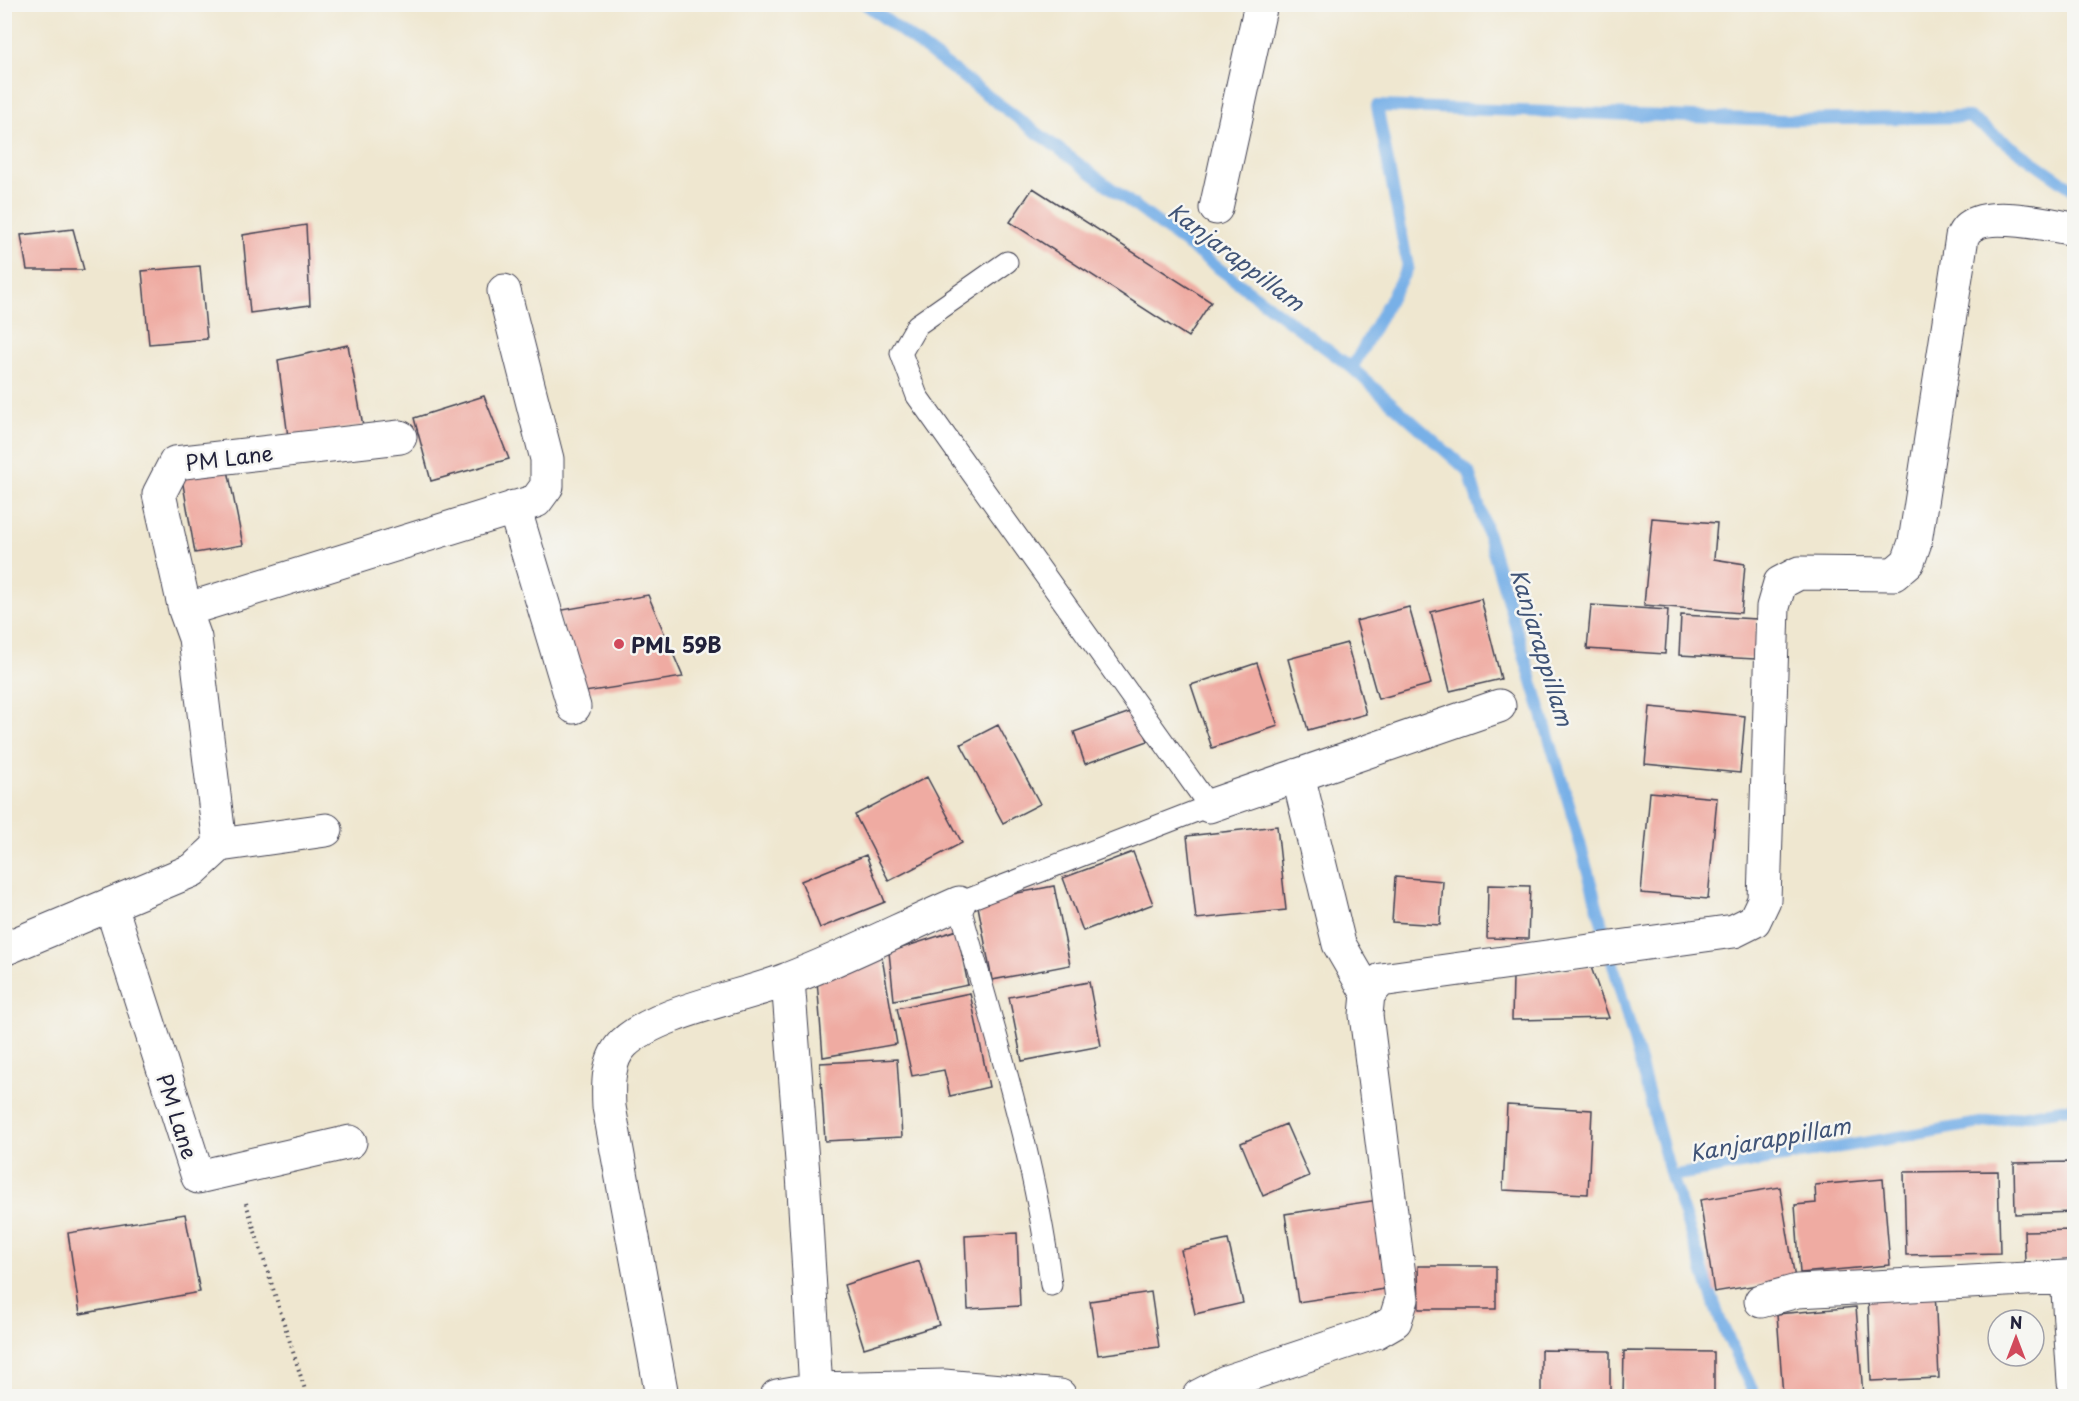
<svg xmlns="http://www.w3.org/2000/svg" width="2079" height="1401" font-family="'Playpen Sans',sans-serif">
	<rect width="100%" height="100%" fill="#f6f6f2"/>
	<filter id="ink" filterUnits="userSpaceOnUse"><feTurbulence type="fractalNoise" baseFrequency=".0167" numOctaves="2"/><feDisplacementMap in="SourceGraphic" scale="12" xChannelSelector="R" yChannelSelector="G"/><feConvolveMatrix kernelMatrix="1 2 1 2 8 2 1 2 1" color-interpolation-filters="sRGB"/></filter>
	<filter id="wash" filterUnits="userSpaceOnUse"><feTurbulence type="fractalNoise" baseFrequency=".008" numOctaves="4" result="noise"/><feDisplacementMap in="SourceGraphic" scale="24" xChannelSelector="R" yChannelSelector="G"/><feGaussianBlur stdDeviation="1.35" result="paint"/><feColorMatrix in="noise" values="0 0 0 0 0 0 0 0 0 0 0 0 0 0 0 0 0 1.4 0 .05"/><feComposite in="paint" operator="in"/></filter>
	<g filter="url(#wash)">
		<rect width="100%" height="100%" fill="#efe7d0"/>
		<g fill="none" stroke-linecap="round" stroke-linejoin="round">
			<path stroke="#78b0e7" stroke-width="12" d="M865 4 1352 368 1469 472 1572 814 1671 1176 2074 1107
				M1352 368 1408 267 1377 106 1780 120 1969 117 2074 190
				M1671 1176 1720 1320 1755 1396"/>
		</g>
		<g id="blocks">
			<path fill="#efaba2" d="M1033 188 1211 302 1188 337 1010 222Z
				M306 225 310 305 250 313 243 235Z
				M73 229 84 270H27L21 235Z
				M200 266 207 339 149 344 142 271Z
				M348 345 363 426 288 437 278 360Z
				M484 396 509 459 431 481 414 418Z
				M228 470 243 545 195 553 181 473Z
				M1652 518 1717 523 1714 559 1745 564 1741 613 1644 605Z
				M648 595 683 677 585 692 557 611Z
				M1481 599 1501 679 1450 691 1431 612Z
				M1591 605 1668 610 1665 654 1587 649Z
				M1409 607 1431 684 1378 699 1356 621Z
				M1681 615 1757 619 1755 659 1679 655Z
				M1347 643 1366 714 1308 730 1288 659Z
				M1257 663 1278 726 1212 748 1191 685Z
				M1650 707 1745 716 1740 773 1645 764Z
				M1136 710 1148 741 1085 764 1074 732Z
				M998 725 1040 804 1003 823 961 744Z
				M927 777 962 843 889 881 855 815Z
				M1650 792 1717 798 1708 899 1641 893Z
				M1277 826 1286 910 1196 919 1187 836Z
				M1133 852 1153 904 1083 931 1063 878Z
				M866 855 885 902 820 928 801 881Z
				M1395 877 1443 881 1440 925 1392 922Z
				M1488 885 1530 886 1528 939 1487 938Z
				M1054 886 1070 965 992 980 977 901Z
				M957 930 968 985 894 1000 889 952Z
				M881 952 897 1044 823 1057 817 980Z
				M1591 967 1609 1018 1512 1020 1513 977Z
				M1089 982 1101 1046 1022 1061 1009 997Z
				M970 993 989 1087 950 1096 944 1070 912 1076 897 1008Z
				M897 1059 902 1137 825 1141 820 1063Z
				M1507 1105 1592 1110 1588 1194 1503 1190Z
				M1286 1124 1309 1176 1263 1196 1241 1143Z
				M2074 1162V1212L2015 1214 2014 1163Z
				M1998 1171 2000 1253 1906 1255 1904 1172Z
				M1883 1179 1890 1265 1800 1273 1795 1205 1816 1203 1815 1185Z
				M1780 1187 1795 1279 1714 1292 1700 1200Z
				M1378 1200 1391 1288 1298 1302 1285 1214Z
				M185 1214 200 1292 80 1314 68 1233Z
				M2074 1230V1260L2025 1262 2024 1231Z
				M1017 1233 1020 1306 968 1309 965 1236Z
				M1228 1240 1243 1303 1195 1314 1181 1250Z
				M919 1261 939 1325 864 1348 844 1285Z
				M1418 1266H1496V1309H1419Z
				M1935 1290 1939 1378 1871 1381 1868 1293Z
				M1151 1292 1159 1347 1098 1355 1090 1301Z
				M1856 1307 1863 1395 1783 1396 1777 1314Z
				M1541 1350 1610 1351V1396H1541Z
				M1624 1351 1714 1352V1396H1623Z"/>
		</g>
	</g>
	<g filter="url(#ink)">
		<use href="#blocks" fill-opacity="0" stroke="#414051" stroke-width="1.5"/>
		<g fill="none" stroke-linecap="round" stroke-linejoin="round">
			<g stroke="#414051" stroke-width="23">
				<path id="lane" d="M1007 262 917 325 901 353 917 396 1209 806 959 903C993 1028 1035 1155 1051 1285"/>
			</g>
			<g stroke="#414051" stroke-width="35">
				<path id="street" d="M1216 208 1261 4
					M514 507 574 707
					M185 610 536 501 547 486V459L504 291
					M1298 775 1339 944 1368 994
					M1209 806 1499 706
					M220 845 326 830
					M111 906 198 1177 350 1142
					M4 949 193 870 220 845 195 638 185 610 159 494 175 463 400 437
					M1761 1301 1797 1291 2067 1277 2074 1382
					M816 1389 944 1386 1060 1396
					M662 1396 609 1107C608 1086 607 1059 624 1043 658 1011 744 997 788 979 846 957 902 928 959 903
					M777 1396 816 1389 803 1174 788 980
					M1199 1396 1226 1382 1376 1332 1395 1321 1402 1299 1366 1015 1368 994 1381 980 1734 931 1754 921 1764 900 1773 607 1780 583 1799 573 1894 574 1908 562 1915 542 1962 237C1964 233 1967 228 1971 226 1991 211 2050 225 2074 229"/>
			</g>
			<path stroke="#414051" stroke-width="4" stroke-dasharray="1.5 4.5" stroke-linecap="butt" d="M246 1203 307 1396"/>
			<use href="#lane" stroke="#fff" stroke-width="21"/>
			<use href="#street" stroke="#fff" stroke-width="33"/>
		</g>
	</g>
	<circle fill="#d1495b" stroke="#f6f6f2" stroke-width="2" cx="619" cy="644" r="6"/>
	<g text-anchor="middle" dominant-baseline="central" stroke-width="5" stroke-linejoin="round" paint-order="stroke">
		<g font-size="21" fill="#22223b" stroke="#f6f6f2">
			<text transform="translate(229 457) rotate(-7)">PM Lane</text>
			<text transform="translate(178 1116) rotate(72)">PM Lane</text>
		</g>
		<g font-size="21" font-weight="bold" fill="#22223b" stroke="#f6f6f2" text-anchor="start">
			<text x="631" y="644">PML 59B</text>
		</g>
		<g font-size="22" font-style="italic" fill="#405477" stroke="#f6f6f2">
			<text transform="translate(1237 256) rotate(37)">Kanjarappillam</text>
			<text transform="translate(1543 647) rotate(73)">Kanjarappillam</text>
			<text transform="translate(1770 1138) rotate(-10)">Kanjarappillam</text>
		</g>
	</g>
	<rect width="2079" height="1401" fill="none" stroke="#f6f6f2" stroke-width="24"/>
	<g transform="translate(2016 1338)"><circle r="28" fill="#f6f6f2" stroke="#a1a1a9" stroke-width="1.5"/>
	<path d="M0-4.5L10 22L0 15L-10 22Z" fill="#d1495b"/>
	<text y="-9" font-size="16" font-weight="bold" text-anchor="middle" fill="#22223b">N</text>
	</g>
</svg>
